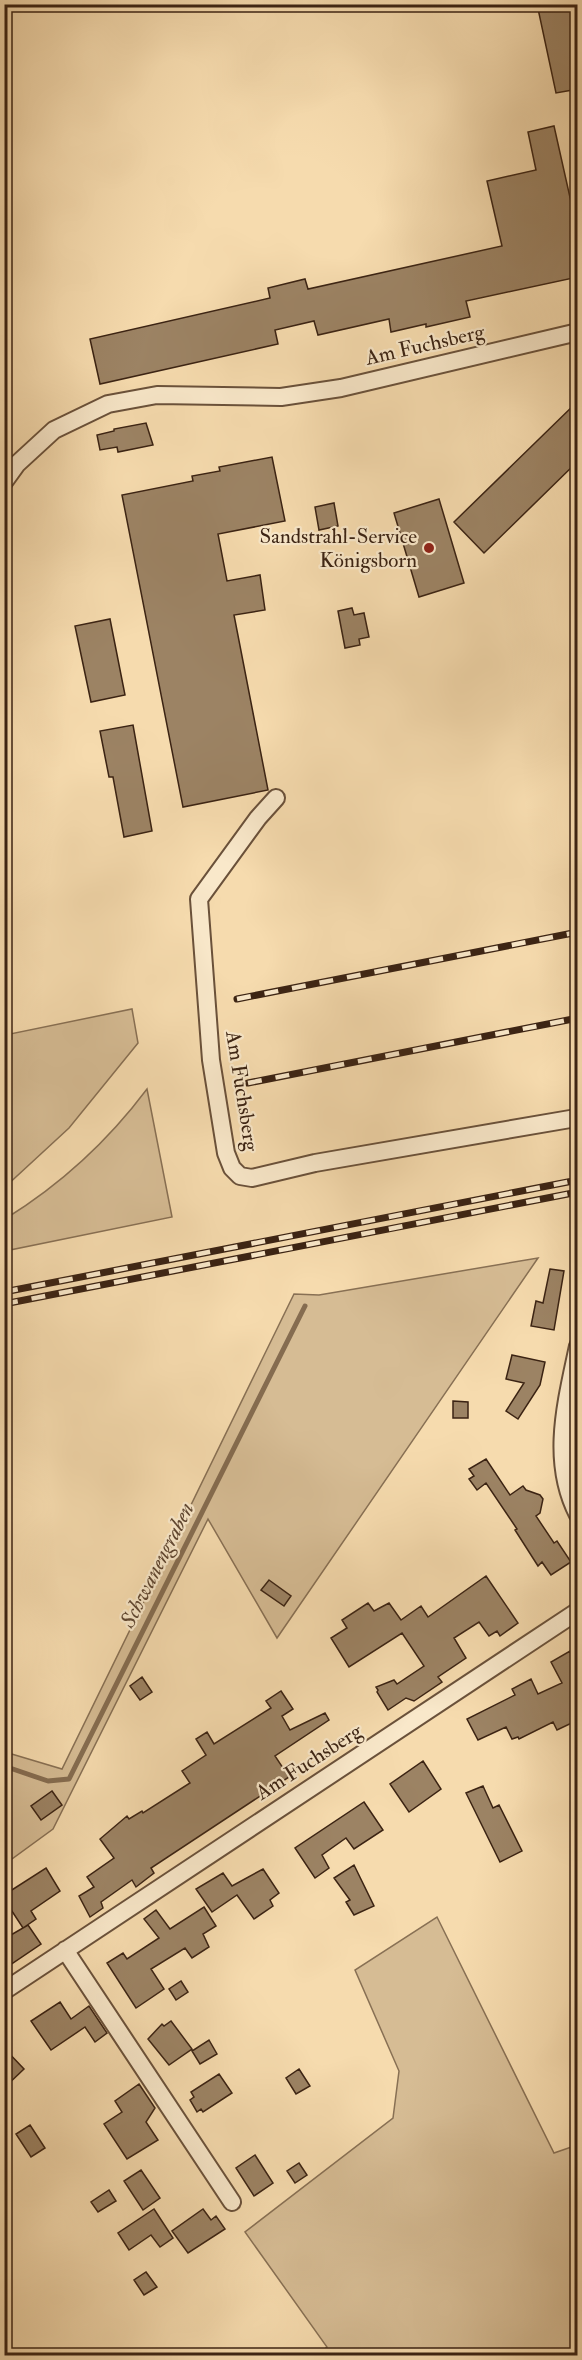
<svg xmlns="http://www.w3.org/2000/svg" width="582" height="2360" font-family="'IM FELL Double Pica',serif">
	<rect width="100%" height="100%" fill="#f6dbae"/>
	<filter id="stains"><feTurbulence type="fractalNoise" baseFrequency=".00333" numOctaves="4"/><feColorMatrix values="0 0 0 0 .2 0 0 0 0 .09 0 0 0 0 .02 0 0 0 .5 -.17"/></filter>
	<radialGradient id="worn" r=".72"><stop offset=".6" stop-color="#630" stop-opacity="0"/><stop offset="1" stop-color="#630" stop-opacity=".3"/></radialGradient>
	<path fill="#d6bc94" stroke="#887054" stroke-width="1.5" d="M132 1009 138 1043 69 1128 5 1187V1035Z
		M147 1089 172 1217 5 1251V1219C60 1185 108 1141 147 1089Z
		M538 1258 277 1638 208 1519 53 1829 5 1864V1752L62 1769 294 1294 319 1295Z
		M437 1917 554 2153 577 2145V2355H317L327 2347 245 2232 393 2118 399 2071 355 1970Z"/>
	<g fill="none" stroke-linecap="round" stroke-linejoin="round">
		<path stroke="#856c50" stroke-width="5" d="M4 1766 48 1781 69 1779 305 1306"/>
	</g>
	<path fill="#9c8364" stroke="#3b2313" stroke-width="1.5" d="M537 4H578V89L556 93Z
		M554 126 578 233V277L466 301 470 317 426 327V324L391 332 389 319 318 335 314 321 275 330 278 344 100 384 90 339 270 298 268 288 305 279 308 289 502 246 487 181 536 170 528 132Z
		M578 401V461L484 553 454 522Z
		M146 423 153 445 118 452 117 447 100 450 97 435 114 431V429Z
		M272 457 285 521 218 534 227 581 260 575 265 610 234 615 268 790 183 807 122 495 193 481 192 476 220 471 219 467Z
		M439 499 464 583 419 597 394 513Z
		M334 503 338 526 319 530 315 507Z
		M352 608 354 615 364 613 369 637 359 639 360 645 345 648 338 611Z
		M110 619 125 695 91 702 75 626Z
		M133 725 152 831 124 837 113 777H109L100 731Z
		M550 1269 564 1271 554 1330 531 1326 536 1301 543 1303Z
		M512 1355 545 1362 540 1385 518 1419 506 1411 524 1383 506 1379Z
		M453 1401 468 1402V1418H453Z
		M486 1459 510 1495 523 1486 526 1490 540 1495 543 1499 540 1513 536 1516 554 1543 557 1541 571 1562 551 1575 542 1562 538 1566 515 1530 517 1529 486 1483 477 1490 469 1479 474 1476 469 1469Z
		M486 1576 518 1623 500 1636 497 1631 489 1636 479 1622 454 1638 466 1658 438 1677 442 1682 414 1701 406 1698 388 1710 377 1692 378 1690 376 1687 394 1680 397 1684 424 1666 402 1633 349 1667 331 1638 347 1628 342 1620 368 1603 374 1611 389 1603 401 1620 421 1606 428 1617Z
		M269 1580 291 1596 284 1606 261 1590Z
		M570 1651 578 1665V1720L557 1730 553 1722 519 1739 518 1737 512 1739 506 1727 478 1740 467 1719 515 1695 512 1689 531 1679 538 1694 562 1683 551 1662Z
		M142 1677 152 1692 140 1700 130 1686Z
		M281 1691 293 1709 282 1716 290 1730 325 1713 329 1720 275 1756 289 1777 151 1868 154 1873 136 1887 132 1880 101 1902 103 1908 90 1917 79 1896 94 1887 87 1877 114 1858 100 1839 127 1816 129 1819 142 1811 143 1813 190 1783 182 1771 206 1755 196 1739 207 1732 214 1744 271 1708 266 1701Z
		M423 1761 441 1789 409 1812 390 1784Z
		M483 1786 493 1808 499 1805 522 1851 500 1862 466 1793Z
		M52 1791 62 1805 41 1820 31 1806Z
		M364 1802 383 1830 354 1849 346 1838 322 1855 329 1868 315 1878 295 1848Z
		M354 1865 374 1906 354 1915 346 1902 350 1900 334 1878Z
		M46 1868 60 1891 31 1911 36 1919 23 1928 4 1899V1895Z
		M263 1869 279 1893 270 1900 273 1906 254 1919 237 1895 212 1912 196 1889 223 1873 232 1886Z
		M204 1907 216 1926 203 1934 209 1947 192 1958 185 1948 151 1969 164 1989 136 2008 107 1963 123 1953 127 1959 159 1938 144 1919 156 1910 170 1929Z
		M28 1925 41 1944 4 1969V1939Z
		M181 1981 188 1992 176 2000 169 1989Z
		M60 2002 71 2019 89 2006 107 2033 95 2042 85 2027 51 2050 31 2021Z
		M171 2021 192 2049 169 2065 148 2039 162 2024 164 2026Z
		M209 2040 217 2054 200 2064 192 2051Z
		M4 2048 24 2069 4 2088Z
		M299 2069 310 2086 296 2094 286 2078Z
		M219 2074 232 2093 203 2112 201 2109 197 2112 190 2100 194 2097 191 2092Z
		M139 2084 155 2108 146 2122 158 2140 127 2159 104 2124 122 2112 115 2101Z
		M30 2125 45 2148 31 2157 16 2134Z
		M255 2155 273 2183 254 2196 236 2168Z
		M299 2163 307 2175 295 2183 287 2171Z
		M141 2170 160 2198 143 2210 124 2181Z
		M109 2190 116 2201 98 2212 91 2202Z
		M154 2209 173 2238 160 2247 151 2235 129 2250 118 2233Z
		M203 2209 211 2220 216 2216 225 2229 188 2253 172 2231Z
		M146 2272 157 2287 144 2295 134 2280Z"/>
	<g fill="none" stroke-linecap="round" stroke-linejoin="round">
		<g stroke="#6a513a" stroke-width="20">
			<path id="minor" d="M4 482 17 464 54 430 108 404 157 395 281 397 341 388 578 332
				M276 798 258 818 199 899 211 1060 226 1153 232 1168 240 1176 252 1178 315 1163 576 1118 578 1123
				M578 1346C566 1403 550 1461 578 1515
				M65 1950 232 2202
				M4 1991 578 1611"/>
		</g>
		<use href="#minor" stroke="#f9e8ca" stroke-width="16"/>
		<g stroke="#3b2313" stroke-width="7">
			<path id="rail" d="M237 999 578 932
				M248 1083 578 1018
				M4 1292 578 1180
				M4 1304 578 1192"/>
		</g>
		<use href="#rail" stroke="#f9e8ca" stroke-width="4.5" stroke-dasharray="14" stroke-linecap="butt"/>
	</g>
	<circle fill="#8f2418" stroke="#f9e8ca" stroke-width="2" cx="429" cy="548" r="6"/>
	<g text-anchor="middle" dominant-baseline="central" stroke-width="4.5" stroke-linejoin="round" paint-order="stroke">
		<g font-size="21" fill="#3b2313" stroke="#f9e8ca">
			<text transform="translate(425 345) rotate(-13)">Am Fuchsberg</text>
			<text transform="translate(242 1091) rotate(81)">Am Fuchsberg</text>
			<text transform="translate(309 1762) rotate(-33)">Am Fuchsberg</text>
		</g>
		<g font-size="21" fill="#3b2313" stroke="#f9e8ca" text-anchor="end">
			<text x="417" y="536">Sandstrahl-Service<tspan x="417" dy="24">Königsborn</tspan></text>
		</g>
		<g font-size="22" font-style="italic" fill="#604732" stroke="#f9e8ca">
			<text transform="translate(157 1565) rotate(-63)">Schwanengraben</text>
		</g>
	</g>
	<rect width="582" height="2360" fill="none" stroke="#f6dbae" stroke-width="24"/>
	<rect x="6" y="6" width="570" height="2348" fill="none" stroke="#3b2313" stroke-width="3"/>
	<rect x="12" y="12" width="558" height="2336" fill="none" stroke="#3b2313" stroke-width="1.5"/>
	<rect width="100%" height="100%" filter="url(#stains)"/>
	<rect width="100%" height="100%" fill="url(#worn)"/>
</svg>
